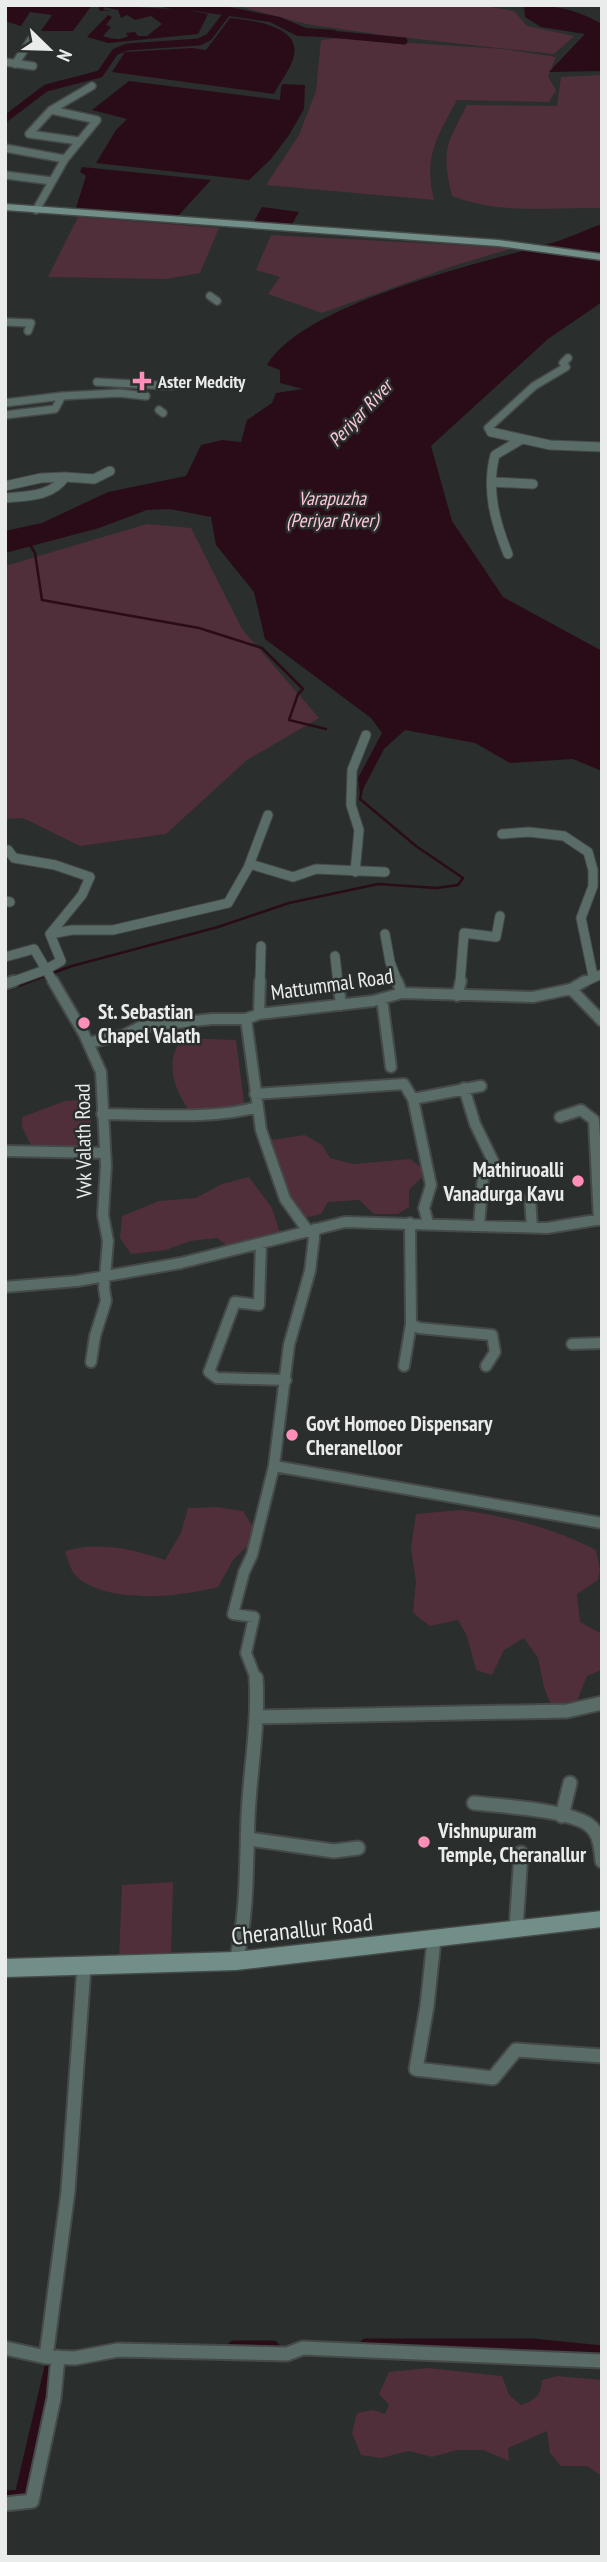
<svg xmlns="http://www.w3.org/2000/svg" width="607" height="2562" font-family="'PT Sans Narrow',sans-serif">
	<rect width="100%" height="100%" fill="#2a2e2d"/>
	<path fill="#502f3b" d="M234 5H479L514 11 527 26 574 36 554 54 382 35 306 24Z
		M338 38 503 49 556 57 548 77 556 90 549 102 457 100C437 137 423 157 434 200L266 185 299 135 316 91 321 40Z
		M602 75V208C551 207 500 215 452 196 441 150 446 146 467 105L557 106 561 77Z
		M78 217 219 228 200 273 166 279 48 277Z
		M271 235 513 248 453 266 322 313 268 294 280 277 256 270Z
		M147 524 191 528 242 629 319 718 247 760 166 834 80 846 23 818 5 819V566Z
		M182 1038 236 1040 244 1102 242 1108 217 1107 199 1112 188 1109C173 1086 165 1062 182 1038Z
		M89 1099 92 1133 89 1147 80 1152 33 1149 22 1127V1117L65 1101Z
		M305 1135 322 1145 330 1158 353 1164 410 1159 427 1172 409 1190V1207L398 1214H374L359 1200 328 1202 321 1214 300 1219 265 1141Z
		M249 1177 272 1208 281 1237 234 1251 217 1238 190 1241 166 1250 131 1254 120 1238 122 1216 159 1201 196 1198 222 1184Z
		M217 1507 243 1511 258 1535 233 1560 218 1587C180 1597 107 1605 76 1576 70 1570 68 1559 65 1551 100 1541 132 1549 165 1560L181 1533 188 1508Z
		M460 1510C506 1516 554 1528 596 1550L600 1570 598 1580 577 1594 580 1622 602 1634V1670L587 1676 577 1701 551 1705 544 1687 538 1658 524 1638 504 1650 492 1675 476 1670 467 1636 458 1620 430 1626 413 1613 416 1582 411 1548 416 1514Z
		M173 1882 171 1955 119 1959 122 1885Z
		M428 2368 502 2376 509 2395 521 2405C536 2400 541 2395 542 2380L557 2376 602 2380V2476L587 2466H561L550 2453 547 2431 508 2448 509 2461 483 2450H457L432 2457 409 2451 381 2458 361 2455 352 2433 357 2413 373 2410 385 2414 389 2405 379 2394 389 2372Z"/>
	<path fill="#2a0c18" d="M5 5H92L73 31H41L52 15 30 12 21 26 5 21Z
		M98 5 171 9 155 5H219L280 17 306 28 336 30 330 37 297 36 270 22 188 10 208 14 198 34 108 43 87 37 108 15 112 17 106 25 111 27 103 36C112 39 119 41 128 36L126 33 135 32 138 36H147L162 24 151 16 135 20 127 15 121 18 118 10 105 7 103 10 112 11H100Z
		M524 5C554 5 576 9 602 24V71L549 72 585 34 541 27 525 17Z
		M230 18C249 20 300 25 294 55 292 67 280 82 274 94L112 72 125 52 192 48 206 50Z
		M129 81 280 100 281 87 283 84 305 85 304 109 289 135 271 159 249 180 96 163 116 130 127 119 92 110Z
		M82 167 211 180 178 216 76 208 86 176 80 172Z
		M262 207 299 212 291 226 253 223Z
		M602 224V302L548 339 431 446 452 521 503 597 602 651V771L573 759 510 763 475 743 405 730 384 749 360 795 358 778 382 733 371 718 265 639 254 592 216 545 211 517 170 509 147 510 99 528 5 553V531L42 523 108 492 186 476 201 445 222 440 241 442 247 420 272 403 276 393 303 389 280 383V370L267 365C305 302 481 263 552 243 569 238 585 230 602 224Z"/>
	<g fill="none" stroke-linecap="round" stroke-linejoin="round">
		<path stroke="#2a0c18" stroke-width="2.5" d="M30 545 35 553 42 600 199 628 262 648 303 689 298 694 289 720 326 729
			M25 983 72 966 218 927 289 903 378 884 437 888 458 885 463 878 416 846 360 799 362 789"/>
		<path stroke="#2a0c18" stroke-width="3.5" d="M5 990 30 981"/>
		<path stroke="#2a0c18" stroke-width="7" d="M319 33 404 41
			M5 119 46 88 100 74 115 52 127 47 199 42 209 37 228 12"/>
		<path stroke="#2a0c18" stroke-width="13" d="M366 2345H533L602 2352
			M234 2347H273
			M5 2497 21 2496 52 2363"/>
		<g stroke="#454948" stroke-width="10">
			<path id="street-far3" d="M5 62 33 66
				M15 64 32 38
				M79 141 29 134 51 110 92 86
				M5 148 65 159
				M5 175 52 181
				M36 210 65 159 97 120 51 110
				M210 296 217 301
				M5 322 31 323 28 331
				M97 382 171 386
				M5 403 62 396
				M159 410 163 413
				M5 415 55 409 62 396 119 393 146 396
				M499 434 491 432 488 428 534 386 566 367 563 363 568 358"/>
		</g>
		<g stroke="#454948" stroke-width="11">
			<path id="street-far2" d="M491 432 550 445 602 447
				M492 482 533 484
				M5 486 41 478 65 477
				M5 498C26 496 52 497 65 477L94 479 110 471
				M508 554C495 522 486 489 495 455L522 439
				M502 834 529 832 564 836 588 852 593 870V886L581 918 593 976
				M8 850 14 858 55 865 90 877 82 895 50 934
				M250 864 293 877 316 869 385 872
				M355 872 359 830 351 805 352 770 366 735
				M5 901 10 902
				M385 934 390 962 398 983
				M335 956 338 983
				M5 957 34 949 54 983
				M9 983 45 970 61 961 50 934 72 930H113L228 903 248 868 268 815
				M260 983 261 946
				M460 983 464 933 496 937 500 916
				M582 983 602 974"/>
		</g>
		<g stroke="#454948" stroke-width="14">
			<path id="street-far1" d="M53 981 84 1034 101 1072 106 1166 103 1215 108 1241 104 1288 106 1301 95 1336 91 1362
				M338 981 341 1005
				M397 981 402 993
				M5 984 14 981
				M571 989 602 1021
				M457 996 461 981
				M382 999 391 1067
				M259 1014 260 981
				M88 1043 124 1035 140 1027 212 1019H246
				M464 1088 475 1124 496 1167 483 1177 479 1225
				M255 1094 404 1084 413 1099 431 1185 424 1208 428 1223
				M413 1099 481 1086
				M102 1114C148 1114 215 1120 257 1107
				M560 1117 581 1110 594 1120 599 1220
				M5 1151 105 1153
				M530 1198 532 1227
				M410 1223 411 1324 419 1328 492 1335 495 1352 486 1366
				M308 1231 285 1199 261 1130 246 1019 259 1014 373 1001 402 993 533 997 571 989 585 981
				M261 1243 259 1305 235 1302 209 1372 217 1378 286 1380
				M5 1287 77 1281 181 1263 345 1222 547 1228 602 1219
				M572 1344 602 1343
				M404 1366 411 1324
				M274 1466 602 1523
				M256 1679 246 1653 254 1617 233 1614 244 1572 252 1555 274 1466 289 1345 310 1271 315 1229"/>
		</g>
		<g stroke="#454948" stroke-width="17">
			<path id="street" d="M257 1717 567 1711 602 1703
				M474 1803C501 1806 569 1810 589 1825 600 1833 601 1849 602 1861
				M562 1816 570 1783
				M249 1839 334 1851 358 1848
				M516 1929 521 1853
				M434 1940 427 2006 416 2069 493 2078 516 2050 602 2056
				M236 1961C248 1913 246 1865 248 1817 250 1770 259 1724 256 1678
				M5 2348 46 2357 75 2358 118 2350 287 2354 303 2348 602 2361
				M46 2357 68 2191 84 1967
				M5 2504 32 2501 54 2398 58 2357"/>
		</g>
		<g stroke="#454948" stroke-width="3">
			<path id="secondary" d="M5 204 498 240 602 254V260L498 246 5 210Z
				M602 1911V1927L236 1970 5 1977V1959L236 1952Z"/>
		</g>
		<use href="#street-far3" stroke="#596c68" stroke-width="7"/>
		<use href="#street-far2" stroke="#596c68" stroke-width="9"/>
		<use href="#street-far1" stroke="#596c68" stroke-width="10"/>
		<use href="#street" stroke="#596c68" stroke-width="13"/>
		<use href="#secondary" fill="#718f88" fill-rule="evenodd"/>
	</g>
	<g fill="#ff8eb9" stroke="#2a2e2d" stroke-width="2.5">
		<path d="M138.5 370.5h7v7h7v7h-7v7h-7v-7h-7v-7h7z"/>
		<circle cx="84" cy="1023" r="7"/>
		<circle cx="578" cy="1181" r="7"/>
		<circle cx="292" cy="1435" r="7"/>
		<circle cx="424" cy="1842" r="7"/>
	</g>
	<g text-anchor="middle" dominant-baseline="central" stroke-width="5" stroke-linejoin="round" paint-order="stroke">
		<g font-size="18" font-weight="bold" fill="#e9eceb" stroke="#2a2e2d" text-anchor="start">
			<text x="158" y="381">Aster Medcity</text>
		</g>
		<g font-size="19" font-style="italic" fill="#fec7da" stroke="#2a2e2d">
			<text transform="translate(360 413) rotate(-47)">Periyar River</text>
			<text x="332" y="498">Varapuzha<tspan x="332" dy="22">(Periyar River)</tspan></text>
		</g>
		<g font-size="21" fill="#e9eceb" stroke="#2a2e2d">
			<text transform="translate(332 984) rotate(-8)">Mattummal Road</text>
			<text transform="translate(83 1141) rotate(-91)">Vvk Valath Road</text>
		</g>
		<g font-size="21" font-weight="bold" fill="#e9eceb" stroke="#2a2e2d" text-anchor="start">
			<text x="98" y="1011">St. Sebastian<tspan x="98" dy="24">Chapel Valath</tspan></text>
			<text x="564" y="1169" text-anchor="end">Mathiruoalli<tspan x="564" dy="24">Vanadurga Kavu</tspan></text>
			<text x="306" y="1423">Govt Homoeo Dispensary<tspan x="306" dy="24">Cheranelloor</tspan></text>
			<text x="438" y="1830">Vishnupuram<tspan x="438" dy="24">Temple, Cheranallur</tspan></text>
		</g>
		<g font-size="24" fill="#e9eceb" stroke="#2a2e2d">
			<text transform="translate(302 1929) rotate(-6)">Cheranallur Road</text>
		</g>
	</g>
	<rect width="607" height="2562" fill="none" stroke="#e9eceb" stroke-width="14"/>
	<g transform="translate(49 49) rotate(113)" stroke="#2a2e2d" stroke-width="5" paint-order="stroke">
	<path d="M0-5L12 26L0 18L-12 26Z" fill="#e9eceb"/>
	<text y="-10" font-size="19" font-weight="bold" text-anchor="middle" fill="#e9eceb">N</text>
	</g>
</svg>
